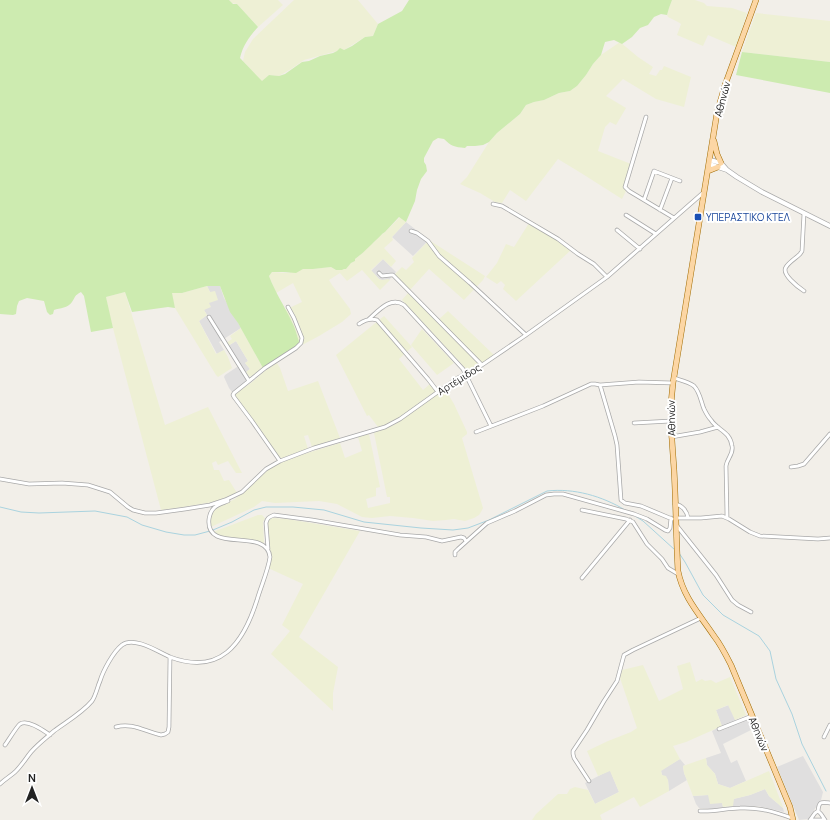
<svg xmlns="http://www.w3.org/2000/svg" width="830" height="820" font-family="Manrope,sans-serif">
	<rect width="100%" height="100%" fill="#f2efe9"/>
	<path fill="#e0dfdf" d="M406 222 429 240 413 256 392 237Z
		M383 259 396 272 389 280H382L379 279 371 271Z
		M207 286H220L224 298 241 328 219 342 224 350 217 354 199 321 207 315 204 310 209 303 210 292Z
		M236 341 248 361 245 363 250 369 244 374 248 381 232 392 229 388 224 377 225 375 240 365 228 346Z
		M729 705 737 724 749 719 753 729 723 744 731 763 737 760 746 781 730 788 718 784 715 774 707 765 706 758 721 753 712 731 717 728 719 731 723 729 716 710Z
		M803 756 823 792 821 800 808 819 799 820 777 767Z
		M680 759 685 765 683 766 684 773 687 780 669 791 668 780 662 775 661 770Z
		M610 770 619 792 595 804 585 783Z
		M765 789 769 796 783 808 784 812 758 806H733V799L750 795Z
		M708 795 722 803 723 807 712 809 699 808 696 804 693 796Z"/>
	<path fill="#eef0d5" d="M229 0H278L283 5 258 27 237 4 232 3Z
		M294 0H358L378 24 373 36 365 37 344 50 337 51 304 60 291 69 279 76 269 75 262 82 243 61 245 52 253 39Z
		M672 0H695L704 3 707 6 732 8 747 13 736 47 708 35 703 46 677 35 681 24 678 22 668 17 667 15 669 8Z
		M756 13 830 21V62L742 52Z
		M620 42 638 57 653 67 649 74 656 76 660 70H662L664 66 691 77 684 107 656 99 623 79 606 96 626 108 616 125 610 122 605 127 598 151 631 164 623 188 626 191 622 199 581 173 558 159 526 201 510 190 502 203 495 202 480 193 460 184 467 177 489 142 497 133 520 114 526 105 534 102 544 100 559 93 570 91 577 86 586 75 593 64 601 55Z
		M400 217 406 222 392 237 393 240 384 248 396 261 391 267 383 259 371 270 379 279 382 280 388 279 390 280 380 290 362 270 347 281 340 273 329 280 332 285 350 309 351 314 342 322 319 336 304 344H300L293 323 285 310 302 302 293 283 276 293 269 276 272 272 287 273 298 271 303 269H313L331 267 336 270H341L344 269H346L351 263 355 261V259L360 255 371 244 374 242 382 234 385 232Z
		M529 223 552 237 571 250 516 301 503 289 505 285 501 281 497 284 486 277 497 263 506 244 514 247Z
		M429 240 485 276 483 280 464 300 429 269 410 290 394 275 402 267 406 270 414 262 412 258Z
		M207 286 210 292 215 291 218 300 209 303 211 307 204 310 207 315 199 321 216 354 224 350 228 357 232 368 218 377 216 375 175 308 171 293H182Z
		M125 292 165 425 208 407 242 473H236L228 461 218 465 216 461 212 463 214 470H219L224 481 229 480 237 493 230 496 213 502 183 507 161 510 109 313 106 297Z
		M408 293 437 321 448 311 449 312 494 355 487 361 468 371 402 300Z
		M384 316 412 347 399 359 423 390 430 384 436 391 399 418 388 424 378 427 369 415 367 416 336 355Z
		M241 328 263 368 253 377 249 376 246 372 250 369 245 363 248 361 236 341 228 346 226 343 232 339 230 336Z
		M422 329 454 363 437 375 411 345Z
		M277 363 280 368 288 391 318 381 340 438 312 447 308 435 304 436 308 449 282 458 277 456 235 396 237 392 251 383 266 370Z
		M445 389 454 404 467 432V434L462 438 483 508 481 512 479 515 474 518 465 521 454 519 446 520 433 521 413 518 390 516 372 518 362 517 337 504 319 501 275 503 262 501 254 507 211 527 210 521 211 514 214 509 235 499 268 470 275 465 304 454 340 443 345 458 362 451 358 437 369 434 380 487 376 488V496L366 499 368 508 390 503V497H387L374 433 394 425 401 420Z
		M258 515H262L265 518 263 522 264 542 263 544 217 536 213 532Z
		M273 518 287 519 360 531 299 637 338 667 333 693V711L271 654 290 631 282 625 303 584 268 568 271 557 270 552 268 549 267 533 268 519Z
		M690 662 696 682 702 679 705 681 711 680 716 683 730 677 746 715 735 720 728 705 716 710 722 726 686 742 673 746 680 759 661 771 662 775 666 776 668 780 669 791 640 807 634 797 600 815 602 820H532L536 814 558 794H567L570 789 575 787 588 790 595 804 619 792 610 771 598 776 587 751 608 741 631 732 637 728 620 678 622 670 643 665 659 701 683 689 677 666Z
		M706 758 707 765 715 774 718 784 730 788 769 771 783 807V808L769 796 765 789 750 795 734 799 733 806 723 807 722 803 710 804 708 795 693 796 684 773 683 766Z"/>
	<path fill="#cdebb0" d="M0 0H229L233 4H237L258 27C250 36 243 45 240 58L262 81 269 75 279 76 285 74 302 62 309 61 320 56 333 53 337 51 340 48 344 50 352 46 365 37 373 36 378 24 402 11 409 0H672L669 8 667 15 661 14 654 17 648 25 640 28 632 37 622 44 614 40 605 42 601 55 593 64 586 75 577 86 570 91 559 93 544 100 534 102 526 105 520 114 497 133 489 142 483 145 475 146H467L465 148C454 147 451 146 444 139L438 138 433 141 424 158V162L426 165 427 171 421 179 417 190 415 201 406 222 399 217 385 232C381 234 379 238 375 241 369 247 362 254 355 259V261L351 263 346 269H344L342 270H336L331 267 313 269H303L296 273 283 272H272L269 276C275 292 285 307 292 322 296 329 297 337 300 344L263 368 238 323 230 312 220 286H207L182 293H172L175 308 168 307 132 312 125 292 106 297 113 328 91 332 84 296 81 292C74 296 76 296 72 302 68 308 60 308 54 310L53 314 50 315 47 312 44 301 27 298 19 301 17 306 16 314 13 315 0 314Z
		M742 52 830 62V93L736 75Z"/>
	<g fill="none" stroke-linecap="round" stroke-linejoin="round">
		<path stroke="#aad3df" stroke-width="1" d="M0 507 21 512 39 513 95 511 127 517 142 525 166 532 184 535H195L210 531
			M635 516 643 521 675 550
			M213 530 232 522 254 510 266 507H293L324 510 364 522 421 528 453 530 468 528 489 520 547 491C574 488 602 496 625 510
			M679 553 685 562 703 595 723 615 759 636 770 651 776 679 792 714 802 744 826 791"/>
		<g stroke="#a9a9a9" stroke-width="4.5">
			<path id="minor" d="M646 117 625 187 629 191 674 218
				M644 200 654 171 680 181
				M493 204 502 206 558 239 578 254 594 264 607 277
				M660 210 672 178
				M626 215 656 234
				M617 230 640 249
				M411 231 417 233 428 241 439 256 470 283 526 335
				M379 273 382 276 391 275H393L482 365
				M804 291C798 287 781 274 786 267 789 262 796 258 800 254L802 251 804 213
				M209 317 249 381 234 393 233 395 234 397 252 421 280 461
				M369 319C379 310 391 296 404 305L463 369 491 426
				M359 324C365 320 370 318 377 320L428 379 438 392
				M674 378C680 380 689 382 694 386 700 392 701 402 704 409 706 413 708 417 711 420 717 430 730 431 732 446 734 454 727 458 726 466L727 517
				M249 381 265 368 296 348 301 343 302 338 294 318 288 307
				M600 385 615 436 617 445 621 500 625 503 641 506 672 519
				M634 423 671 421
				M476 432 543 406 591 384H595L600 385 639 382 673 383
				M671 437 700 432 718 427
				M791 467 798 466 804 464 830 434
				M0 479 29 484 62 483 88 485 110 492 128 507 133 510 145 513H156L185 509 210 505 225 500 242 492 266 469 280 461 314 448 385 427 400 419 456 379 482 365 526 335 607 277 704 192
				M675 504C682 505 687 511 688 518
				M582 510 626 519 633 522 647 544 662 559 668 568 678 574
				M676 518H701L722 516 729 519 750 532 760 536 818 539 830 538
				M677 526 716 575 732 600 738 605 751 612
				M268 549 266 523C267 518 269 517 274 515L312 520 400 535 426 537 442 541 461 537 464 538 466 541
				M455 555V552L458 549 487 523 515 511 546 495 554 494H563L634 514 647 519 665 530 668 531 670 528 671 518
				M582 578 630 520
				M116 727C132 722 146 732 161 735L165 734 168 732 169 727 170 657
				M719 729 752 716
				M824 737 830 725
				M5 745C8 741 17 726 20 724 28 719 44 731 50 735
				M589 781 574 758 573 754V751L587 730 604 701 617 681 624 655 633 650 701 618
				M0 784C5 779 11 776 16 771 22 765 26 758 31 752 38 744 46 738 54 731 66 722 82 713 92 701 96 695 97 688 100 681 103 671 113 652 122 645 134 636 157 651 170 657 220 676 243 644 257 600 261 586 268 571 270 557 267 526 205 555 209 519 211 506 218 505 228 501
				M700 811C714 812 727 808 740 808 759 807 775 812 792 818
				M818 811C819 801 821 802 830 803
				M810 820 815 813 818 811 821 814 825 820
				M810 820H822"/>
		</g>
		<g stroke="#a9a9a9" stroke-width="5.5">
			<path id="tertiary" d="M710 160 721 163 727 170 737 177 762 192 830 226
				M709 164 727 170"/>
		</g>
		<g stroke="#a06b00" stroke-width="6">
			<path id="primary" d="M756 0 725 85 717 113 673 383C669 412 672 440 674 469 676 503 676 537 678 571 683 597 700 615 714 636 721 645 726 655 731 665L790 807 793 820
				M714 141 717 154 721 163
				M708 171 718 167"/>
		</g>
		<use href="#minor" stroke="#fff" stroke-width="3"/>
		<use href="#tertiary" stroke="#fff" stroke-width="4"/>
		<use href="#primary" stroke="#fcd6a4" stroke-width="5"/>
	</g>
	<rect fill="#1a4fb4" stroke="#fff" stroke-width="1.5" x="694" y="213" width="8" height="8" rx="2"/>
	<g text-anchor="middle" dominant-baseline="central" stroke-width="4" stroke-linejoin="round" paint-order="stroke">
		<g font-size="10" fill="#222" stroke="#fff">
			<text transform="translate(722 99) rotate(-75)">Αθηνών</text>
			<text transform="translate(459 379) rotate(-32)">Αρτέμιδος</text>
			<text transform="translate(671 418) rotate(-91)">Αθηνών</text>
			<text transform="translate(759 734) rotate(68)">Αθηνών</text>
		</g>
		<g font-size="10" fill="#164399" stroke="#fff" text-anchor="start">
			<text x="706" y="217">ΥΠΕΡΑΣΤΙΚΟ ΚΤΕΛ</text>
		</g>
	</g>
	<g transform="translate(32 788)" stroke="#ffffff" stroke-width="3" paint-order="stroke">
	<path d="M0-3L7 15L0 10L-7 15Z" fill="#222222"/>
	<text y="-6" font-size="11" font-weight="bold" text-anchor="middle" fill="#222222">N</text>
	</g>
</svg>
